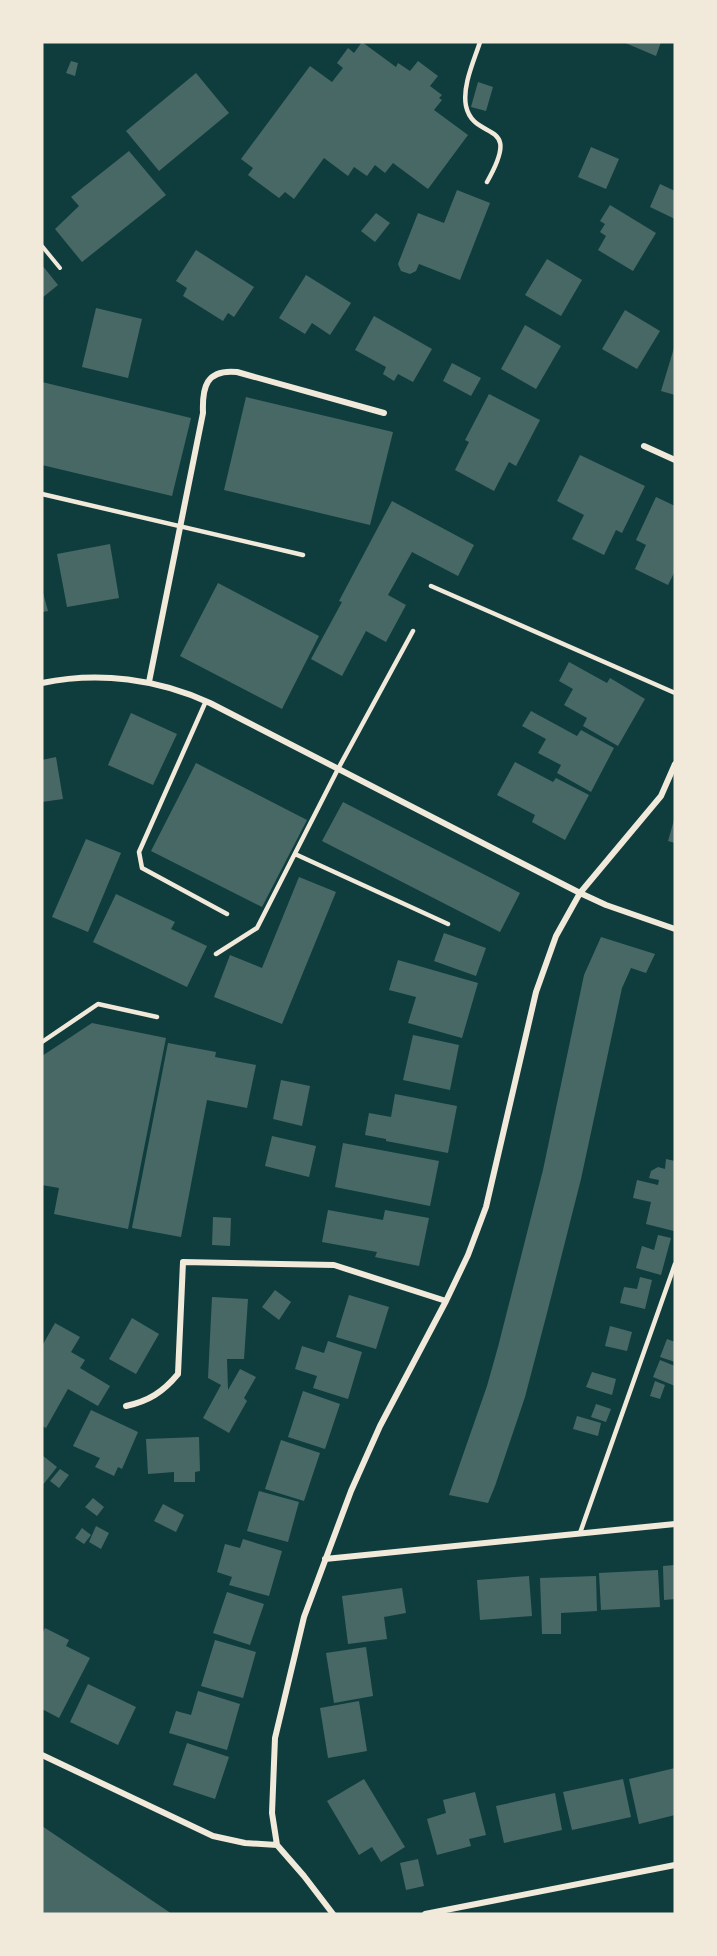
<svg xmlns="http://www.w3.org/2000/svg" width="717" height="1956" font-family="Roboto,sans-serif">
	<rect width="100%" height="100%" fill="#0f3d3e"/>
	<path fill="#486865" d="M362 42 396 67 398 63 410 71 418 61 438 76 430 86 442 95 439 98 442 100 434 110 468 135 428 189 393 163 385 173 375 165 367 176 354 167 348 176 324 158 294 199 285 192 279 198 248 175 253 168 241 159 310 66 332 82 343 68 337 63 348 48 354 53Z
		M623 42H661L656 56Z
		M71 61 78 63 75 76 66 73Z
		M196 73 229 113 159 171 126 131Z
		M478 82 493 87 486 111 471 107Z
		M591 147 619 159 606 189 578 177Z
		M129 151 166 195 82 262 55 229 79 206 71 197Z
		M660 184 675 191V219L650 207Z
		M457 190 490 203 460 280 419 264 416 271 410 274 401 271 398 264 418 213 444 223Z
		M610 205 656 233 633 271 598 250 606 236 600 232 605 224 600 221Z
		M376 213 390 223 375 242 361 231Z
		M196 250 254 287 234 317 228 313 223 321 183 296 187 288 176 281Z
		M547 259 582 280 561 316 525 295Z
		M42 265 58 285 42 298Z
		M306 275 351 303 330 335 312 323 305 334 279 318Z
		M96 308 142 319 128 378 82 367Z
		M625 310 660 331 637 369 602 349Z
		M374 316 432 349 413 382 398 374 394 381 383 374 386 367 355 350Z
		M525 325 561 346 536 389 501 369Z
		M674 348H675V395L661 391Z
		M452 363 481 378 471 396 443 381Z
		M42 382 191 418 172 496 42 465Z
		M489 394 540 420 516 466 509 462 494 491 455 470 469 442 465 440Z
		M246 397 393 432 370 525 224 490Z
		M580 455 645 486 622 533 616 530 604 555 572 539 584 515 557 501Z
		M656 497 675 506V571L668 585 635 569 646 545 636 540Z
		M392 501 474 545 458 576 412 552 388 595 406 605 386 642 366 631 342 676 311 659 342 602 339 601Z
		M110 544 119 598 67 607 57 554Z
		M218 583 319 636 282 709 180 656Z
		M42 589 48 611 42 612Z
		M569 662 607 683 610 678 645 699 618 746 583 726 587 718 564 705 573 689 559 681Z
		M531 711 577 736 581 730 614 748 591 792 557 773 561 765 538 753 546 739 522 726Z
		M131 713 177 734 153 785 108 765Z
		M56 757 63 799 42 802V760Z
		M515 762 553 782 556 778 589 795 565 840 532 822 535 815 497 795Z
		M196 763 307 820 262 907 151 851Z
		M343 802 520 893 500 932 322 841Z
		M674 820H675V843L668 841Z
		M86 839 121 853 88 932 52 917Z
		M299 877 336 892 282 1024 214 997 230 955 262 968Z
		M116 894 175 922 171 929 207 946 187 987 93 942Z
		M444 933 486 948 476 976 434 961Z
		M601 937 655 954 646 973 631 968 622 988 581 1179 547 1313 525 1397 495 1486 488 1503 449 1495 487 1386 498 1347 543 1170 584 975Z
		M398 960 478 983 462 1038 408 1023 416 997 389 990Z
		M92 1023 166 1038 128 1229 54 1214 59 1188 42 1185V1056Z
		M413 1035 459 1045 450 1090 403 1080Z
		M168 1043 216 1052 215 1057 256 1065 247 1108 207 1100 181 1237 132 1228Z
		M281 1080 310 1086 302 1126 273 1119Z
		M395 1094 457 1106 448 1153 386 1141V1139L365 1135 369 1113 391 1117Z
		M272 1136 316 1146 309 1177 265 1166Z
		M343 1143 439 1161 430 1206 335 1187Z
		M666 1159 675 1161 674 1231 646 1224 651 1202 633 1198 637 1180 658 1185 659 1180 649 1178 651 1171 658 1167 665 1169Z
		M328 1210 383 1220 385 1210 429 1218 419 1266 375 1257 377 1252 322 1242Z
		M213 1217 231 1218 230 1246 212 1245Z
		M658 1235 671 1238 661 1275 636 1268 642 1246 654 1250Z
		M640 1277 652 1280 645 1309 620 1303 624 1287 637 1289Z
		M275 1290 291 1302 279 1320 262 1307Z
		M349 1295 389 1307 376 1349 336 1337Z
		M212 1297 248 1299 244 1359H227L228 1390 240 1369 256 1377 244 1398 247 1401 229 1433 203 1418 221 1385 208 1378Z
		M132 1318 159 1334 136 1374 109 1359Z
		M55 1323 80 1337 71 1352 85 1360 80 1368 110 1386 98 1406 68 1389 46 1428 42 1426V1346Z
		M610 1326 632 1332 627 1351 605 1346Z
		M667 1339 675 1342V1362L660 1357Z
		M328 1341 362 1352 348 1399 313 1388 317 1376 295 1369 302 1346 324 1353Z
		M660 1360 675 1366V1386L653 1377Z
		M592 1372 616 1379 612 1395 586 1387Z
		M655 1381 665 1385 660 1399 650 1396Z
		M303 1391 340 1404 325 1449 288 1437Z
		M596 1404 611 1409 606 1422 591 1417Z
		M91 1410 138 1432 122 1469 118 1467 114 1476 95 1467 100 1458 73 1446Z
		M577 1416 601 1423 598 1436 573 1429Z
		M199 1437 200 1471 195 1472V1482H174V1472L148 1474 146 1439Z
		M281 1440 320 1453 304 1501 265 1489Z
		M42 1455 57 1467 42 1486Z
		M60 1469 69 1475 59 1488 50 1481Z
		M259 1491 299 1502 288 1542 247 1531Z
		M93 1498 104 1507 97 1516 85 1507Z
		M163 1504 184 1515 176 1532 154 1521Z
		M96 1526 109 1533 101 1549 89 1542Z
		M82 1528 91 1535 84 1544 75 1538Z
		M243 1539 282 1551 269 1596 229 1585 232 1577 217 1572 225 1544 240 1548Z
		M675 1565V1599L664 1600 663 1566Z
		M658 1570 660 1607 601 1610 599 1573Z
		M529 1576 532 1616 480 1620 477 1580Z
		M596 1576 597 1611 561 1613V1634H542L540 1578Z
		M402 1588 406 1613 384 1617 387 1639 348 1644 342 1596Z
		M227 1592 264 1604 250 1645 213 1633Z
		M45 1628 69 1640 66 1646 90 1658 59 1718 42 1709V1634Z
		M215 1640 256 1652 243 1698 201 1686Z
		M366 1647 373 1696 334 1703 326 1653Z
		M88 1684 136 1707 118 1745 70 1722Z
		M198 1691 240 1704 227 1750 169 1733 176 1711 191 1715Z
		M359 1701 367 1751 328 1758 320 1708Z
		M187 1743 229 1757 215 1799 173 1785Z
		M675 1768V1815L639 1824 629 1779Z
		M364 1779 405 1847 381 1862 372 1847 359 1855 327 1801Z
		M623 1779 631 1817 572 1830 563 1792Z
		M475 1792 486 1835 469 1839 471 1846 437 1855 427 1819 446 1813 443 1800Z
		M555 1793 562 1830 504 1843 496 1806Z
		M42 1826 172 1914H42Z
		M418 1859 424 1886 406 1890 400 1863Z"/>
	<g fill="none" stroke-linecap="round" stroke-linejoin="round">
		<path stroke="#f1e9da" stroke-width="4" d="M42 246 60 268"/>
		<path stroke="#f1e9da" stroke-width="4.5" d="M480 42C474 61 462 86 466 106 474 143 524 117 487 182
			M42 494 303 555
			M431 586 675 693
			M206 701 139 852 142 868 227 914
			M295 854 448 924
			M216 954 257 928 338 769 413 631
			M42 1042 98 1004 157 1017
			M580 1533 675 1264"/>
		<path stroke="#f1e9da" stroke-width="6" d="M644 446 675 460
			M149 682 203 413C202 387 206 369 237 372L384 413
			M42 683C99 671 158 679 210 703L580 893 606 905 675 929
			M126 1406C149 1401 163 1392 178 1374L183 1262 334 1265 446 1301
			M325 1559 675 1524
			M42 1755 213 1836 245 1843 277 1845
			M333 1914 304 1876 277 1845 272 1813 275 1738 304 1617 351 1491 380 1426 446 1301 468 1255 486 1207 536 992 556 936 580 893 661 796 675 764
			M425 1914 675 1865"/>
	</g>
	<rect width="717" height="1956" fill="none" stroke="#f1e9da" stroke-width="87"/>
</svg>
